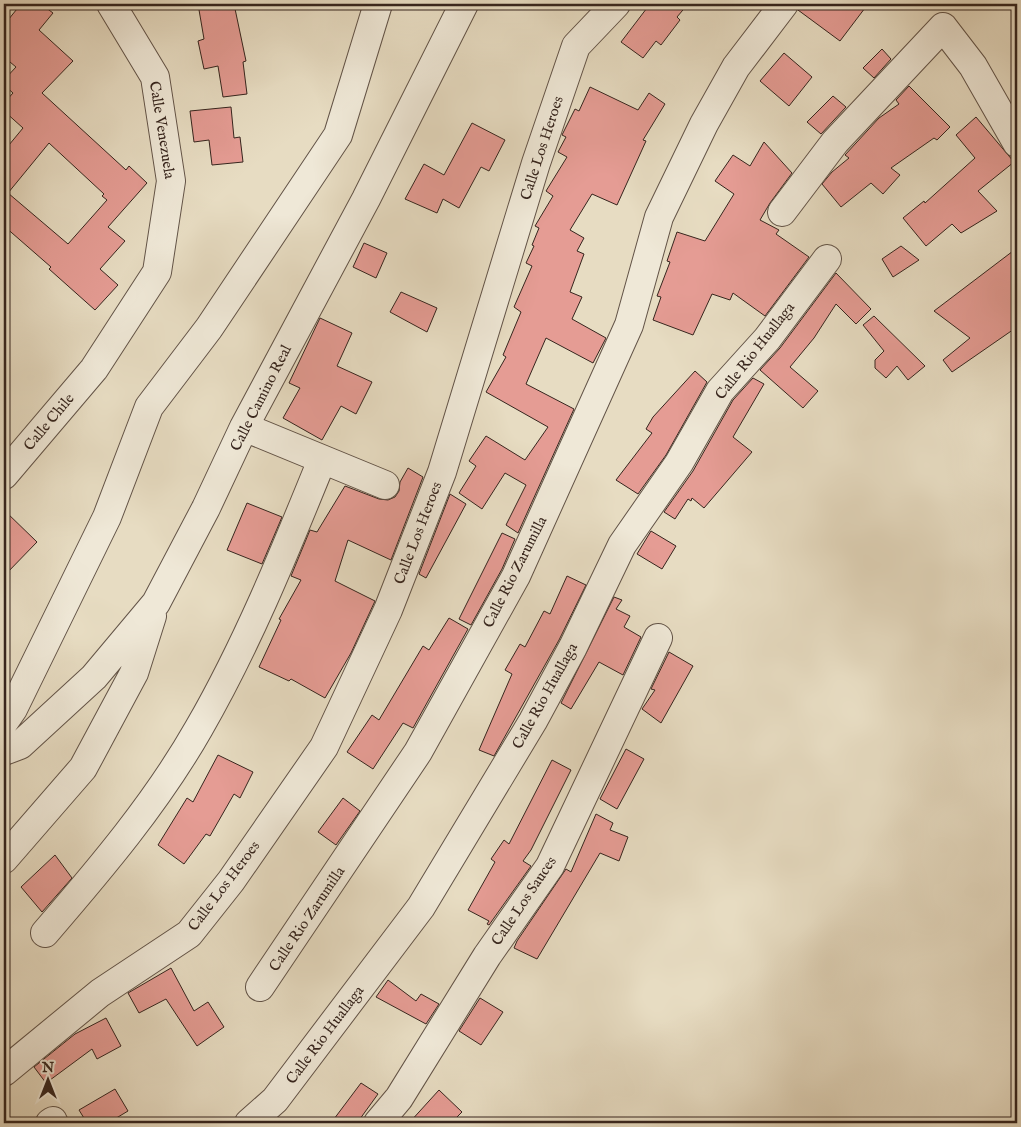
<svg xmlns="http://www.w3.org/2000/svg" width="1021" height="1127" font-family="'IM FELL English',serif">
	<rect width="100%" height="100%" fill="#e7dcc2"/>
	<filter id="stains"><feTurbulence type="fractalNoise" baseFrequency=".004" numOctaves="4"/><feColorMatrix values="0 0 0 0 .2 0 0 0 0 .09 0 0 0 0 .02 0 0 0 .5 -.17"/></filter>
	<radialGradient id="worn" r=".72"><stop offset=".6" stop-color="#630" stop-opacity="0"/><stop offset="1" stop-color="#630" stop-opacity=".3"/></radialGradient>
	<path fill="#e59c94" stroke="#36251e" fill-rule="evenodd" d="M21 4H41L53 13 39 30 73 61 42 93 126 170 129 166 147 183 108 227 125 241 100 269 118 285 95 310 49 269 51 267 4 226V151L23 128 4 111V103L13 93 4 85V80L16 67 4 57V25ZM49 143 104 194 102 196 107 200 68 244 8 193Z
		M198 4H234L246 61 243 62 247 94 223 97 218 66 204 69 198 41 204 39Z
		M650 4H688L677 17 680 20 661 45 656 41 643 58 621 42Z
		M799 4H868L840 41 798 10Z
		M882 49 891 59 874 78 863 68Z
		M784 53 812 77 789 106 760 81Z
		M909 86 950 127 937 140 934 138 891 168 900 175 883 194 871 183 841 207 822 184 832 172 849 158 845 155 879 118 899 104 896 100Z
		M590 87 638 110 649 93 665 104 643 140 646 141 617 205 592 194 570 230 584 238 577 251 584 254 570 292 582 297 572 319 606 338 593 363 546 338 526 384 574 409 518 533 506 525 526 485 505 473 482 509 459 493 476 466 469 461 486 436 525 460 548 427 486 392 506 357 503 355 521 312 514 307 532 266 526 263 534 246 532 245 539 228 535 226 553 196 546 191 567 157 558 152 566 137 562 135 575 109 579 111Z
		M833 96 846 107 821 134 807 122Z
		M231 107 234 138 240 137 243 162 212 165 209 140 194 142 190 111Z
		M976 117 1014 162 978 191 997 211 961 233 952 224 926 246 903 218 924 201 925 203 975 158 956 135Z
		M472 123 505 140 489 171 481 167 459 208 443 199 437 213 405 199 424 164 444 175Z
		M764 142 792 173 770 203 760 220 779 230 776 234 809 257 765 316 733 293 730 300 712 294 693 335 653 320 661 297 657 296 670 262 667 261 677 232 705 241 734 194 715 181 733 155 750 166Z
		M364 243 387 253 376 278 353 267Z
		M901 246 919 260 893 277 882 259Z
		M1017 248V327L952 372 943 360 970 338 934 311Z
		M836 273 871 309 856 324 836 304 814 338 790 367 818 391 803 408 760 370 780 348Z
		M401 292 437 308 427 332 390 312Z
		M874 316 925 366 908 380 897 366 886 378 875 368V360L884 351 863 325Z
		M320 318 352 333 337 366 372 382 356 414 341 406 322 440 283 418 300 388 289 383Z
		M695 371 707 382 666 455 638 494 616 480 652 433 646 429 653 417Z
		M753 378 764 384 733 437 752 452 704 508 692 498 691 501 688 499 675 519 664 512 693 471 733 400Z
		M408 468 423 477 391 560 348 540 335 581 375 601 351 653 325 698 291 679 289 681 259 667 281 620 279 619 301 580 291 576 310 530 317 532 345 486 379 499 388 500 395 497 399 491 400 482Z
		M450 494 466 504 426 578 419 574Z
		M247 503 282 517 262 564 227 550Z
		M4 510 37 542 4 576Z
		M651 531 676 546 662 569 637 554Z
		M502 533 515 539 502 569 471 625 459 619Z
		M567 576 586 585 559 640 494 756 479 750 512 674 505 670 520 644 525 647 544 611 550 614Z
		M614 597 622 600 616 609 630 616 624 627 641 637 623 675 599 662 571 709 561 703Z
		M449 618 468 629 413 728 403 723 373 769 347 752 372 715 379 720 423 646 429 650Z
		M669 652 693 666 661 723 642 709 655 690 651 689Z
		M626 749 644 759 617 809 600 799Z
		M218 755 253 772 240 798 234 794 210 836 206 834 184 864 158 845 187 798 193 802Z
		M552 760 571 770 531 850 523 861 531 866 489 925 487 924 489 921 468 910 495 862 491 859 504 840 509 844Z
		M343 798 360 811 336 845 318 832Z
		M596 814 613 823 610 830 628 837 619 861 600 853 537 959 514 948 517 941 566 869 571 872Z
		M55 855 72 878 42 912 21 887Z
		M171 968 194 1011 208 1002 224 1027 197 1046 166 999 139 1013 128 993Z
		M388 980 416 1001 421 994 439 1004 426 1024 376 997Z
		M480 998 503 1012 481 1045 459 1031Z
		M106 1018 121 1046 97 1059 92 1049 46 1083 34 1067 75 1034Z
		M361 1083 378 1094 357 1123H331Z
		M115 1089 128 1111 108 1123H87L79 1110Z
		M439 1090 462 1112 451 1123H409Z"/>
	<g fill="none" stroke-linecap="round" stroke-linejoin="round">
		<g stroke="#625347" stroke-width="30">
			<path id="minor" d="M782 212 835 142 943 27 973 66 1017 143
				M244 427 385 485
				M4 475 94 369 157 272 171 181 155 77 111 4
				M4 722 13 709 107 517 149 407 209 328 338 135 378 4
				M4 751 20 745 94 677 156 603 206 508 244 427 366 199 464 4
				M4 859 83 768 134 673 152 616
				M45 933C101 868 157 802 199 728 248 643 285 551 322 460
				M260 987 418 752 516 576 629 325 659 217 704 124 736 67 784 4
				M4 1072 100 993 189 934 231 881 324 747 388 610 442 472 536 163 576 46 616 4
				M50 1123 53 1121
				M249 1123 275 1100 421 907 533 721 573 647 622 545 679 463 720 391 767 339 827 259
				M378 1123 399 1098 487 956 550 866 658 638"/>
		</g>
		<use href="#minor" stroke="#efe8d7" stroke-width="28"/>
	</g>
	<g text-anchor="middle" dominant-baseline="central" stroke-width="4" stroke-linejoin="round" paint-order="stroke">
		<g font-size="15" fill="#36251e" stroke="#efe8d7">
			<text transform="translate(162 130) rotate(81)">Calle Venezuela</text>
			<text transform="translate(542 148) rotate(-72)">Calle Los Heroes</text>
			<text transform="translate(755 351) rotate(-52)">Calle Rio Huallaga</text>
			<text transform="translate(261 398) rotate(-63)">Calle Camino Real</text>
			<text transform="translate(49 422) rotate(-50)">Calle Chile</text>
			<text transform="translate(418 533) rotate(-69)">Calle Los Heroes</text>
			<text transform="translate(515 572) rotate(-63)">Calle Rio Zarumilla</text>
			<text transform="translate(545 696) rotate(-61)">Calle Rio Huallaga</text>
			<text transform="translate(224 886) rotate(-53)">Calle Los Heroes</text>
			<text transform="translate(524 901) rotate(-56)">Calle Los Sauces</text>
			<text transform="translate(307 919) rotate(-56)">Calle Rio Zarumilla</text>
			<text transform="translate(325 1035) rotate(-53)">Calle Rio Huallaga</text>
		</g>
	</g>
	<rect width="1021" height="1127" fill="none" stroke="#e7dcc2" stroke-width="20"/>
	<rect x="5" y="5" width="1011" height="1117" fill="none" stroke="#36251e" stroke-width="2.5"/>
	<rect x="10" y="10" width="1001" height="1107" fill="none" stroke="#36251e"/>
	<g transform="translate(48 1080)" stroke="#efe8d7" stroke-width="4" paint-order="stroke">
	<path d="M0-4L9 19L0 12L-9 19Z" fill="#36251e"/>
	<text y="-8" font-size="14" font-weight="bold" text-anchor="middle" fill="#36251e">N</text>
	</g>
	<rect width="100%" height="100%" filter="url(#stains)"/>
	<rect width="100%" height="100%" fill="url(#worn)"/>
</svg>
